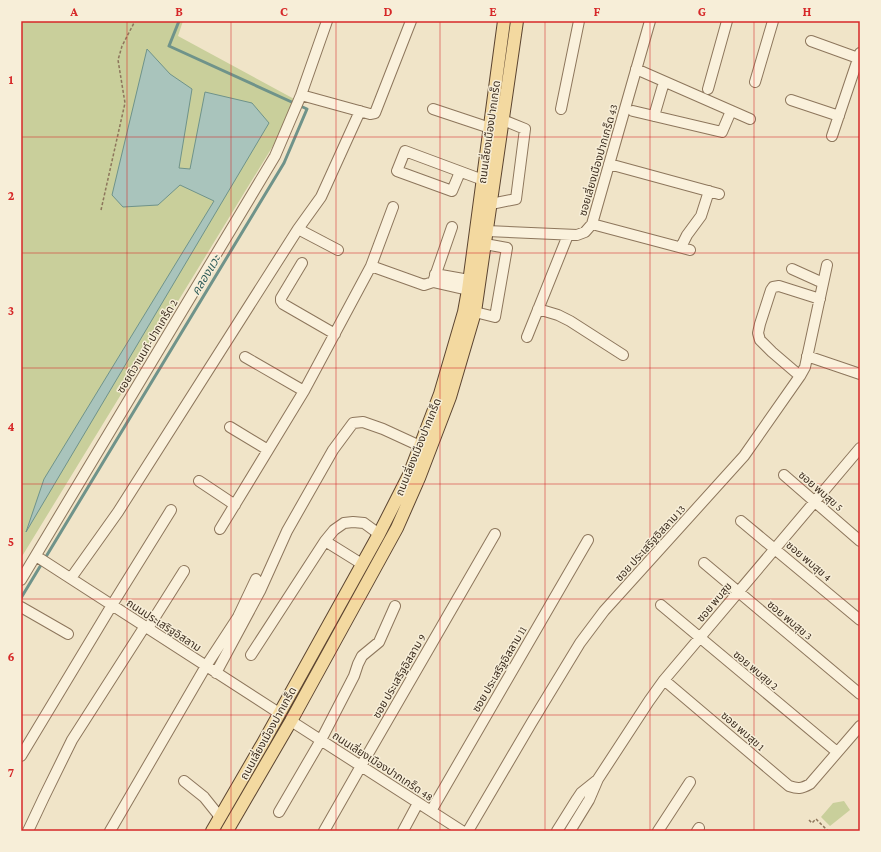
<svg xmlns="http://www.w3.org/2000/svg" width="881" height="852" font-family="'Crimson Pro','Noto Sans Thai',serif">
	<rect width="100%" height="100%" fill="#f0e4c8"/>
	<path fill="#c9cf9b" d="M21 21H183L178 36 296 100 279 136 21 558Z
		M844 801 850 810 830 826 821 817 833 803Z"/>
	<path fill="#a9c4bc" stroke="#6f938a" d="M147 49 170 74 192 89 179 168 190 169 205 92 252 103 269 123 26 532 44 479 214 201 180 185 158 205 123 207 112 195Z"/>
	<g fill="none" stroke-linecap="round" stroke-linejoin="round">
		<path stroke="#6f938a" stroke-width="3" d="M21 598 284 163 307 109 169 46 179 21"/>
		<g stroke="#8d765c" stroke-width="12">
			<path id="minor" d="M811 41 858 58
				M636 69 750 119
				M755 82 773 21
				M708 89 727 21
				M301 95 370 114 375 113 411 21
				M791 100 839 116
				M433 109 490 128
				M561 109 579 21
				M633 111 722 132 731 111
				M654 116 664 82
				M832 136 860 53
				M609 164 719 194
				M460 172 452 191 397 171 405 151 483 180
				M491 204 516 199 525 129 503 120
				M592 224 690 250
				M298 229 338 250
				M487 231 577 235 585 232 592 224 650 21
				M681 247 687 235 701 216 709 191
				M302 263 281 298V301L283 304 335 334
				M371 266 424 285 433 282 452 227
				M792 269 823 283
				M435 274 469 280
				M433 282 468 290
				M538 309 558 315 570 321 623 355
				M475 312 495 317 507 248 485 244
				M527 337 568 235
				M807 356 860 374
				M245 357 304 391
				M800 376 772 352 760 340 758 333 760 324 771 290 773 287 779 286 820 299
				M230 427 268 450
				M784 475 860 541
				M199 481 235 505
				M741 521 860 620
				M220 529 304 391 371 266 393 207
				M325 541 362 564
				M36 556 279 713
				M704 563 860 694
				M71 578 118 512 298 229 321 197 360 111
				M21 580 275 156 301 95 327 21
				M661 605 837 752
				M21 607 68 634
				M148 628 184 571
				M251 655 325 541 334 530 344 523 353 522 364 523 379 534
				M216 673 260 591 287 531 333 450 353 423 363 422 383 429 420 446
				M664 680 789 786C798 789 801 789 810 784L860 726
				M291 721 462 831
				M21 756 112 605 171 510
				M184 781 204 797 220 817
				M431 811 588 540
				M279 812 321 740 354 676 358 664 362 656 379 642 395 606
				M28 831 44 797 72 740 145 626
				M110 831 206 666 238 617 256 579
				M324 831 361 766 495 534
				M403 831 418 803
				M468 831 532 722 580 643 604 611 744 456 800 376 805 367 827 265
				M557 831 577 799 581 793 596 781
				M570 831 589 800 598 779 649 701 664 680 860 448
				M658 831 690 782
				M697 831 699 828"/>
		</g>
		<g stroke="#5b4430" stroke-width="14">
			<path id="major" d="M212 831 263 743 379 534 409 475 440 394 464 312 468 290 504 21
				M227 831 291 721 397 528 419 478 450 397 475 312 517 21"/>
		</g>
		<path stroke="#8d765c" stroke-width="1.5" stroke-dasharray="3 2" stroke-linecap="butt" d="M101 210 125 103 118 60 122 46 135 21
			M809 820 812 823 816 819 828 831"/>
		<use href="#minor" stroke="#faf1dc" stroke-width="10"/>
		<use href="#major" stroke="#f3d9a0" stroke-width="12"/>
	</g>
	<path fill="none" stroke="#d62828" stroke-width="1" stroke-opacity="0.55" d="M127 21V831M231 21V831M336 21V831M440 21V831M545 21V831M650 21V831M754 21V831M21 137H860M21 253H860M21 368H860M21 484H860M21 599H860M21 715H860"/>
	<g text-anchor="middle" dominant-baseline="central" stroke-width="3" stroke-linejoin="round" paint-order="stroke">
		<g font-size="11" fill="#3d2e20" stroke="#f7eed8">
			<text transform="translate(489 132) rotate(-82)">ถนนเลี่ยงเมืองปากเกร็ด</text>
			<text transform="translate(598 160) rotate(-74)">ซอยเลี่ยงเมืองปากเกร็ด 43</text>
			<text transform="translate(147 346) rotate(-59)">ซอยติวานนท์-ปากเกร็ด 2</text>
			<text transform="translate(418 447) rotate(-68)">ถนนเลี่ยงเมืองปากเกร็ด</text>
			<text transform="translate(821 491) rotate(41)">ซอย พบสุข 5</text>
			<text transform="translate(650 543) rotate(-48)">ซอย ประเสริฐอิสลาม 13</text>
			<text transform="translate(809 561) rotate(40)">ซอย พบสุข 4</text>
			<text transform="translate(714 602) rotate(-50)">ซอย พบสุข</text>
			<text transform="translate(790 620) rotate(40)">ซอย พบสุข 3</text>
			<text transform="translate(164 625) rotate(33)">ถนนประเสริฐอิสลาม</text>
			<text transform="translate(499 669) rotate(-60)">ซอย ประเสริฐอิสลาม 11</text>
			<text transform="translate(756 670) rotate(40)">ซอย พบสุข 2</text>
			<text transform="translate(399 676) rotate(-60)">ซอย ประเสริฐอิสลาม 9</text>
			<text transform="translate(743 731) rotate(41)">ซอย พบสุข 1</text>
			<text transform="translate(268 733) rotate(-61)">ถนนเลี่ยงเมืองปากเกร็ด</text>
			<text transform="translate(383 766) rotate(33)">ถนนเลี่ยงเมืองปากเกร็ด 48</text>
		</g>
		<g font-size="12" font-style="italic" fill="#2f5d5a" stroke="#f7eed8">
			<text transform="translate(206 275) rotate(-59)">คลองแวะ</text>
		</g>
	</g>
	<rect width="881" height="852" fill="none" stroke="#f7eed8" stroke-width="44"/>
	<rect x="22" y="22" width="837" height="808" fill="none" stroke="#d62828" stroke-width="1.5"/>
	<g font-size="13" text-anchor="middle" font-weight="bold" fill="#d62828">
		<text x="74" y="16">A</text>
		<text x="179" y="16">B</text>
		<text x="284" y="16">C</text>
		<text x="388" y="16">D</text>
		<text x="493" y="16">E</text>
		<text x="597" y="16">F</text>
		<text x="702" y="16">G</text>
		<text x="807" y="16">H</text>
		<text x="11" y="84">1</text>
		<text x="11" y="200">2</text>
		<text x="11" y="315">3</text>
		<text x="11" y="431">4</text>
		<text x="11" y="546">5</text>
		<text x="11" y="661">6</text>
		<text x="11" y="777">7</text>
	</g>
</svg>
